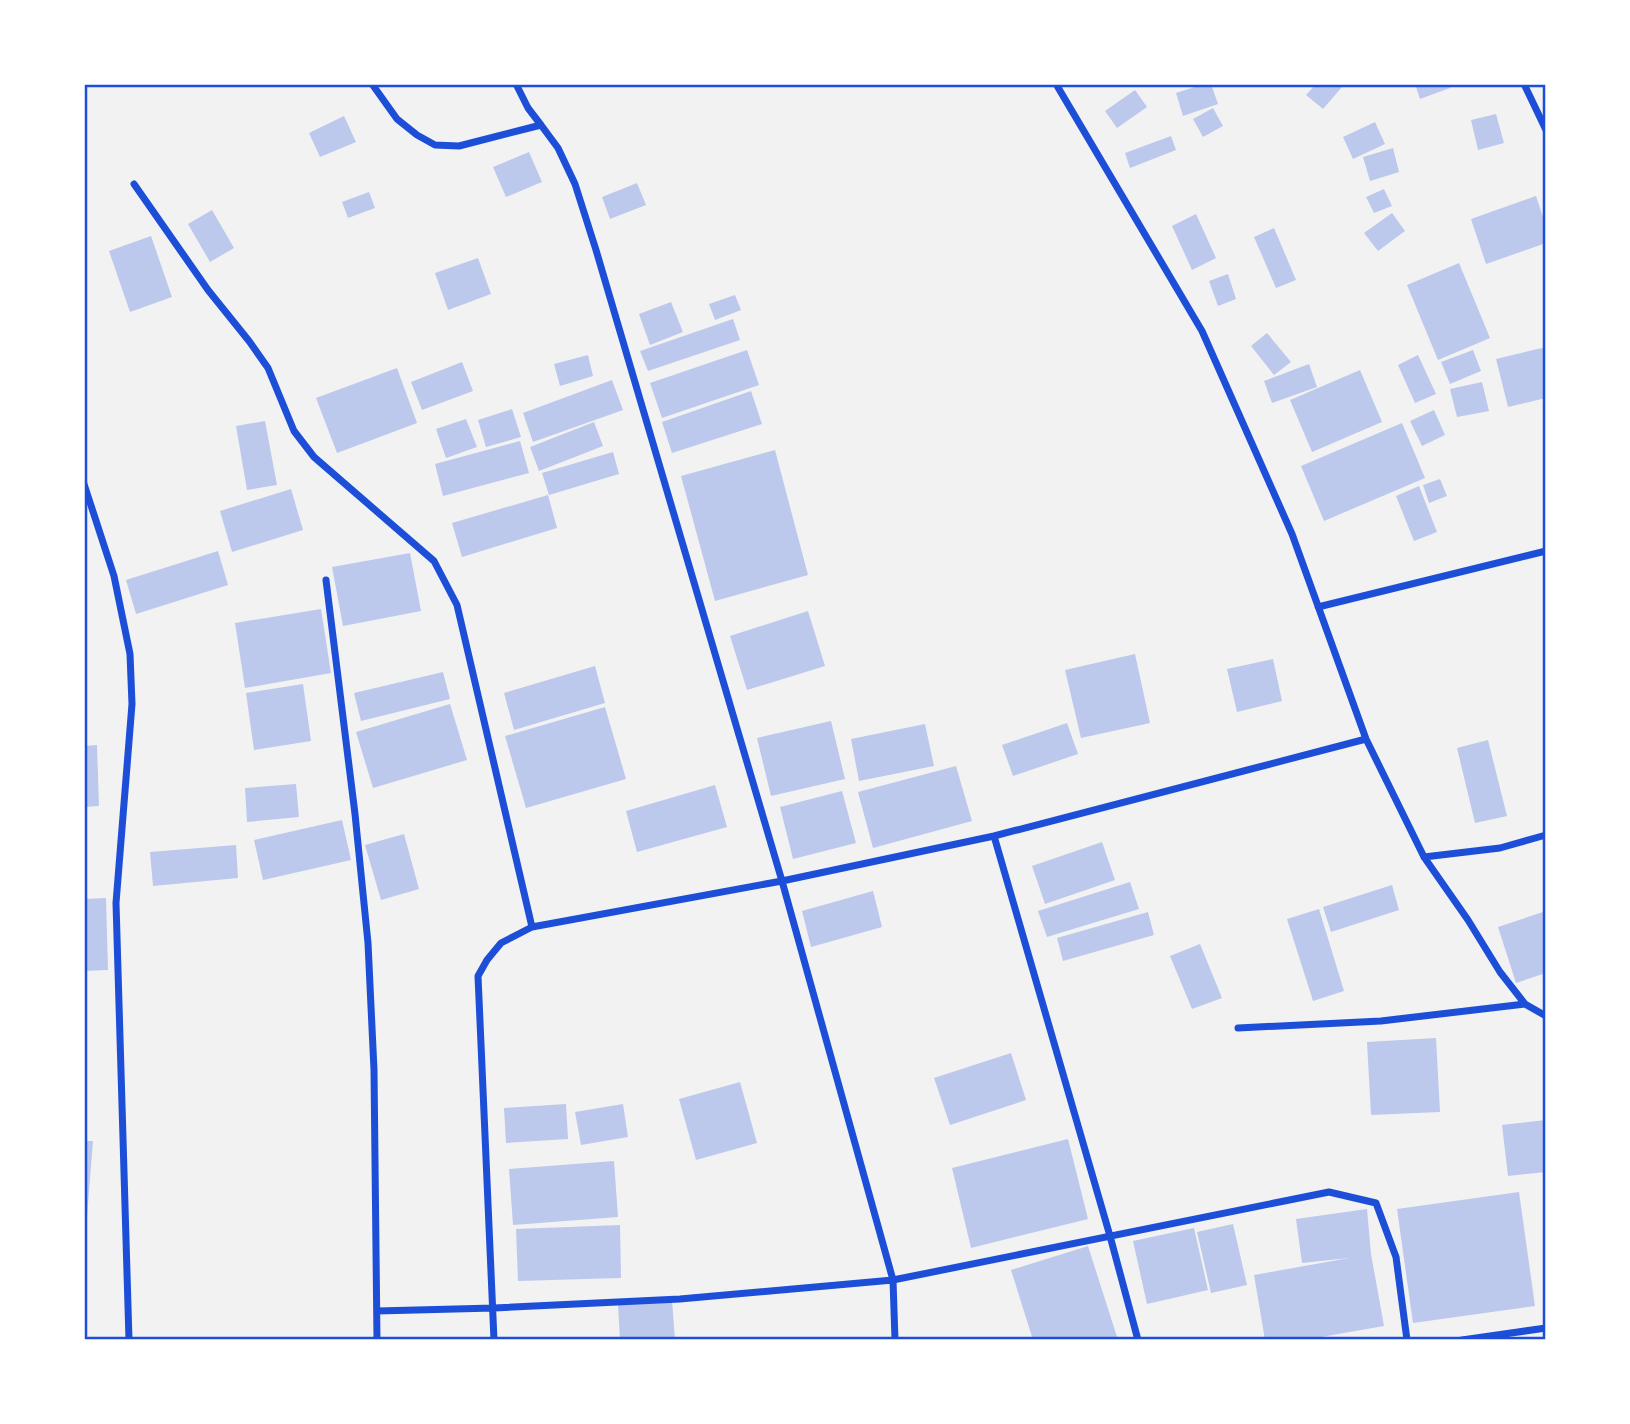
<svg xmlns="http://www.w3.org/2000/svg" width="1630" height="1424" font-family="'Exo 2',sans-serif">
	<rect width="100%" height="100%" fill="#f2f2f2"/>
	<path fill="#bdc9ec" d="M1204 84H1211L1218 104 1183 116 1176 93Z
		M1316 84H1338L1342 87 1323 109 1306 95Z
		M1415 84H1449L1450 88 1420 99Z
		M1135 90 1147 107 1117 128 1105 111Z
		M1213 108 1223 126 1203 137 1193 119Z
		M1496 114 1504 143 1478 150 1471 120Z
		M344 116 356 142 320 157 309 133Z
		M1375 122 1385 144 1353 159 1343 137Z
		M1171 136 1176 150 1130 168 1125 153Z
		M1393 148 1399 172 1370 181 1363 157Z
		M529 152 542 182 506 197 493 167Z
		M637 183 646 205 610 219 602 197Z
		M1384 189 1392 206 1374 213 1366 197Z
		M369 192 375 208 348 218 342 202Z
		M1536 196 1546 226V243L1486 264 1471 219Z
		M212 210 234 248 210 262 188 224Z
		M1392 213 1405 231 1378 251 1364 233Z
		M1196 214 1216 258 1192 270 1172 226Z
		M1274 228 1296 280 1276 288 1254 237Z
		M151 236 172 297 130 312 109 251Z
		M478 258 491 294 448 310 435 273Z
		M1459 263 1490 338 1438 360 1407 285Z
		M1228 274 1236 299 1218 306 1209 281Z
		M735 295 741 310 715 320 709 304Z
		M671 302 683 332 650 345 639 314Z
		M733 319 740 340 648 371 640 351Z
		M1267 333 1291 362 1274 375 1251 346Z
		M1546 347V398L1508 407 1496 359Z
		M747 350 759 385 662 418 650 383Z
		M1473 350 1481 371 1450 384 1441 362Z
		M588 355 593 376 560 386 554 364Z
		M1418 355 1436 394 1415 403 1398 365Z
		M462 362 473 391 422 410 411 382Z
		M1309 364 1317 387 1272 403 1264 381Z
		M397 368 417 423 337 453 316 398Z
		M1360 370 1382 422 1312 452 1290 400Z
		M612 380 623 410 533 442 523 413Z
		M1482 382 1489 411 1457 417 1450 389Z
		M751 391 762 424 672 453 662 422Z
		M512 409 521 437 486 447 478 420Z
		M1434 410 1445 435 1422 446 1410 421Z
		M466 419 477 447 446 458 436 429Z
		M265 421 277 485 247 490 236 426Z
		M594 422 603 446 539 471 530 447Z
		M1402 423 1425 478 1324 521 1301 466Z
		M520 441 529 473 443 496 435 464Z
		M775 450 808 575 715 601 681 476Z
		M613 452 619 474 549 495 542 473Z
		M1440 479 1447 496 1429 503 1423 485Z
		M1419 486 1437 532 1414 541 1396 496Z
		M291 489 303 530 232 552 220 511Z
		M548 495 557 528 462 557 452 523Z
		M218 551 228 585 136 614 126 580Z
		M410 553 421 611 343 626 332 567Z
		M321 609 331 673 245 688 235 623Z
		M808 611 825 666 747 690 730 636Z
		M1135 654 1150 723 1081 738 1065 670Z
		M1273 659 1282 701 1237 712 1227 669Z
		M595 666 605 703 514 730 504 693Z
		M443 672 450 699 361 721 354 693Z
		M303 684 311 741 254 750 246 693Z
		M450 704 467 760 373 788 356 732Z
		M605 707 626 779 526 808 505 736Z
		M831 721 845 779 771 796 757 738Z
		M1067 723 1078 754 1013 776 1002 745Z
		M925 724 934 766 859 781 851 739Z
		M1488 740 1507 816 1475 823 1457 748Z
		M97 745 99 806 84 807V746Z
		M956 766 972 821 873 848 858 792Z
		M296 784 299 817 247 822 245 788Z
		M715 785 727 827 637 852 626 811Z
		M842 791 856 843 793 859 780 807Z
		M342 820 351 860 263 880 254 840Z
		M404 834 419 889 381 900 365 845Z
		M1102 842 1115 880 1045 904 1032 866Z
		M236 845 238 878 153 886 150 852Z
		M1130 882 1139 909 1047 937 1038 911Z
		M1392 885 1399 910 1331 932 1323 907Z
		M873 891 882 927 811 947 802 911Z
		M106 898 108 970 84 971V899Z
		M1319 909 1344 991 1313 1001 1287 919Z
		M1546 911V973L1516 983 1498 927Z
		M1148 912 1154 935 1063 961 1057 938Z
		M1200 944 1222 998 1192 1009 1170 956Z
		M1436 1038 1440 1112 1371 1115 1367 1042Z
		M1011 1053 1026 1100 950 1125 934 1078Z
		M740 1082 757 1143 696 1160 679 1099Z
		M566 1104 568 1139 506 1143 504 1108Z
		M623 1104 628 1137 581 1145 575 1112Z
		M1546 1120V1172L1508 1176 1502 1125Z
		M1068 1139 1088 1219 971 1248 952 1168Z
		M84 1141H93L86 1229H84Z
		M614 1161 618 1217 513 1225 509 1169Z
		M1519 1192 1535 1306 1413 1323 1397 1209Z
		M1367 1209 1371 1254 1384 1326 1304 1340H1265L1254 1275 1349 1258 1302 1263 1296 1219Z
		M1233 1224 1247 1285 1211 1293 1197 1232Z
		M620 1225 621 1278 518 1281 516 1229Z
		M1194 1228 1208 1290 1147 1304 1133 1241Z
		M1088 1246 1118 1340H1033L1011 1270Z
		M672 1300 675 1340H620L618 1305Z"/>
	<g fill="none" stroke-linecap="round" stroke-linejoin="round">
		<path stroke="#1d4ed8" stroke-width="7" d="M372 84 397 119 417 135 435 145 459 146 541 125 558 148 575 184 596 250 782 881 893 1280 895 1340
			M516 84 528 108 541 125
			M1056 84 1202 331 1292 534 1366 739 1424 857 1468 920 1500 972 1525 1004 1546 1016
			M1524 84 1546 130
			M134 184 208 290 249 341 268 368 294 431 314 457 434 561 457 605 532 927
			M84 484 114 576 130 654 132 704 116 903 129 1340
			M326 580 355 814 368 943 374 1070 377 1340
			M1318 607 1546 551
			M994 836 1110 1236 1138 1340
			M1424 857 1500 848 1546 835
			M1238 1028 1381 1021 1525 1004
			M377 1311 494 1308 680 1299 893 1280 1329 1192 1376 1203 1396 1257 1407 1340
			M494 1340 478 976 487 960 501 943 532 927 782 881 994 836 1366 739
			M1462 1340 1546 1328"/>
	</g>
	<rect width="1630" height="1424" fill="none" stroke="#ffffff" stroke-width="172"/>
	<rect x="86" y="86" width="1458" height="1252" fill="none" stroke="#1d4ed8" stroke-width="2.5"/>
</svg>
